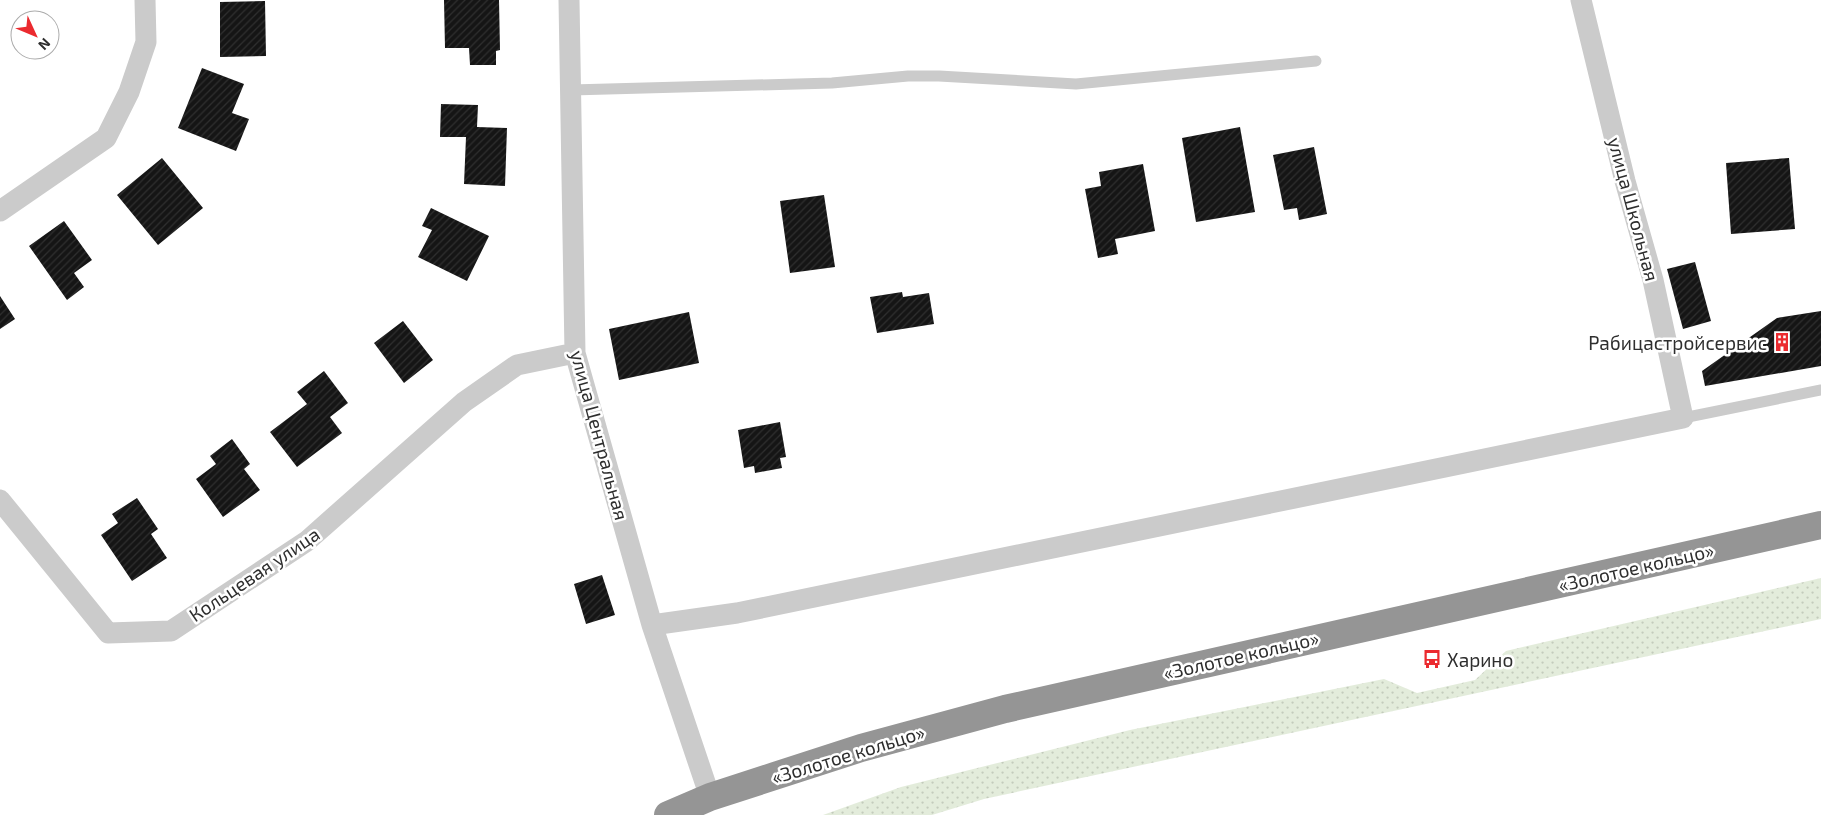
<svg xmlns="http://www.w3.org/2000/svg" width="1821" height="815" font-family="'Exo 2',sans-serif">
	<defs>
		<pattern id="grass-dots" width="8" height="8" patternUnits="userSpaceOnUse" patternTransform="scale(1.25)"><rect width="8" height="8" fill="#e3ecdb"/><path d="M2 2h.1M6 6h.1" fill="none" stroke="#c3cbbc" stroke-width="1.8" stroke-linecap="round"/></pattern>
		<pattern id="building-hatch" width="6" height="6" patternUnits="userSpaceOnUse" patternTransform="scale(1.25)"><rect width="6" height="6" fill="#151515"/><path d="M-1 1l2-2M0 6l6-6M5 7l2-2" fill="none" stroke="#2f2f2f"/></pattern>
	</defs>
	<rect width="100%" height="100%" fill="#fff"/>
	<path fill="url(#grass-dots)" d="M1821 578V619L984 799 932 815H823L901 787 1130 730 1384 679 1417 693 1475 680 1506 651Z"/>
	<path fill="url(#building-hatch)" d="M444 0H499L500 50 496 51V65H470L469 48H445Z
		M265 1 266 56 220 57V2Z
		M202 68 244 84 232 113 249 119 236 151 178 128Z
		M441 104 478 105 477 127 507 128 505 186 464 184 466 137H440Z
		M1240 127 1255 212 1196 222 1182 138Z
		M1314 147 1327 214 1299 220 1297 208 1284 210 1273 155Z
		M162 158 203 208 158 245 117 195Z
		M1789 158 1795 229 1731 234 1726 163Z
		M1143 164 1155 231 1115 239 1118 254 1098 258 1085 189 1101 186 1099 172Z
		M824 195 835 267 790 273 780 201Z
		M431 208 489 236 467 281 418 257 432 230 422 226Z
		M64 221 92 260 74 273 84 287 67 300 29 246Z
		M1695 262 1711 321 1683 329 1667 269Z
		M902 292 903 297 929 293 934 324 877 333 870 297Z
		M0 296 15 319 0 329Z
		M1821 311V366L1705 386 1702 371 1777 318Z
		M689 312 699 363 619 380 609 329Z
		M403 321 433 360 404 383 374 343Z
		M324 371 348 403 330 417 342 433 297 467 270 432 307 404 297 392Z
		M780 422 786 457 780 458 782 468 755 473 754 466 744 468 738 430Z
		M232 439 250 464 244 469 260 490 223 517 196 479 216 464 210 456Z
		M137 498 158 529 151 534 167 558 132 581 101 535 118 523 112 514Z
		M602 575 615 615 586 624 574 584Z"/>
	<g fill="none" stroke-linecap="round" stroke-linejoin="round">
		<path stroke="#cbcbcb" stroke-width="11" d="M571 90 832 83 908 76H939L1076 84 1316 61
			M1683 418 1821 390"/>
		<path stroke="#cbcbcb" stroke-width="21" d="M569 0 575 353 652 625 710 797
			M0 211 106 138 129 92 146 42 145 0
			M0 500 108 633 171 631 307 541 464 402 517 365 575 353
			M652 625 737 613 1683 418 1653 280 1625 181 1581 0"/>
		<path stroke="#959595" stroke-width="28" d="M668 815 710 797 861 748 1005 709 1821 525"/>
	</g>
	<defs>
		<g id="building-bare" transform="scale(1.5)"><path d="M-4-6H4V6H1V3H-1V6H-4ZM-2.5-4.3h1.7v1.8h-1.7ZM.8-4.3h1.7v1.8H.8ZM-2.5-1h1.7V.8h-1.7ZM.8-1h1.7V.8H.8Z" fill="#eb2a2f" stroke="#fff" stroke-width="2.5" paint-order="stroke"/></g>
		<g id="bus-bare" transform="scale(1.5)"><path d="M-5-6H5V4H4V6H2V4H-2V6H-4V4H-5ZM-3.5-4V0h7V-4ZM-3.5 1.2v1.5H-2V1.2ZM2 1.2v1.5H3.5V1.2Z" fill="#eb2a2f" stroke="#fff" stroke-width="2.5" paint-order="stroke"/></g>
	</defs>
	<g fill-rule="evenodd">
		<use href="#building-bare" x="1782" y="342"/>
		<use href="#bus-bare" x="1432" y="659"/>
	</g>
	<g text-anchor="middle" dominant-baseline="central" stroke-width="5" stroke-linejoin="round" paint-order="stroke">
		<g font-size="19" fill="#2e2e2e" stroke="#fff">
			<text transform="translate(1634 209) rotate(75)">улица Школьная</text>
			<text transform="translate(600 435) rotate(75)">улица Центральная</text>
			<text transform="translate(1636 567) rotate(-13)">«Золотое кольцо»</text>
			<text transform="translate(254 574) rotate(-34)">Кольцевая улица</text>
			<text transform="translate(1241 655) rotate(-13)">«Золотое кольцо»</text>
			<text transform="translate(848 754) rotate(-17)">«Золотое кольцо»</text>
		</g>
		<g font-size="19" fill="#2e2e2e" stroke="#fff" text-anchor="end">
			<text x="1767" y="342">Рабицастройсервис</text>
			<text x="1447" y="659" text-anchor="start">Харино</text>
		</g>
	</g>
	<g transform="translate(35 35) rotate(134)"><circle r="24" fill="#ffffff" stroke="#ababab"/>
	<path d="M0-4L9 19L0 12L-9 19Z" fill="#eb2a2f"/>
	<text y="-8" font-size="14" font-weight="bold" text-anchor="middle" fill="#2e2e2e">N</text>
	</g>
</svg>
